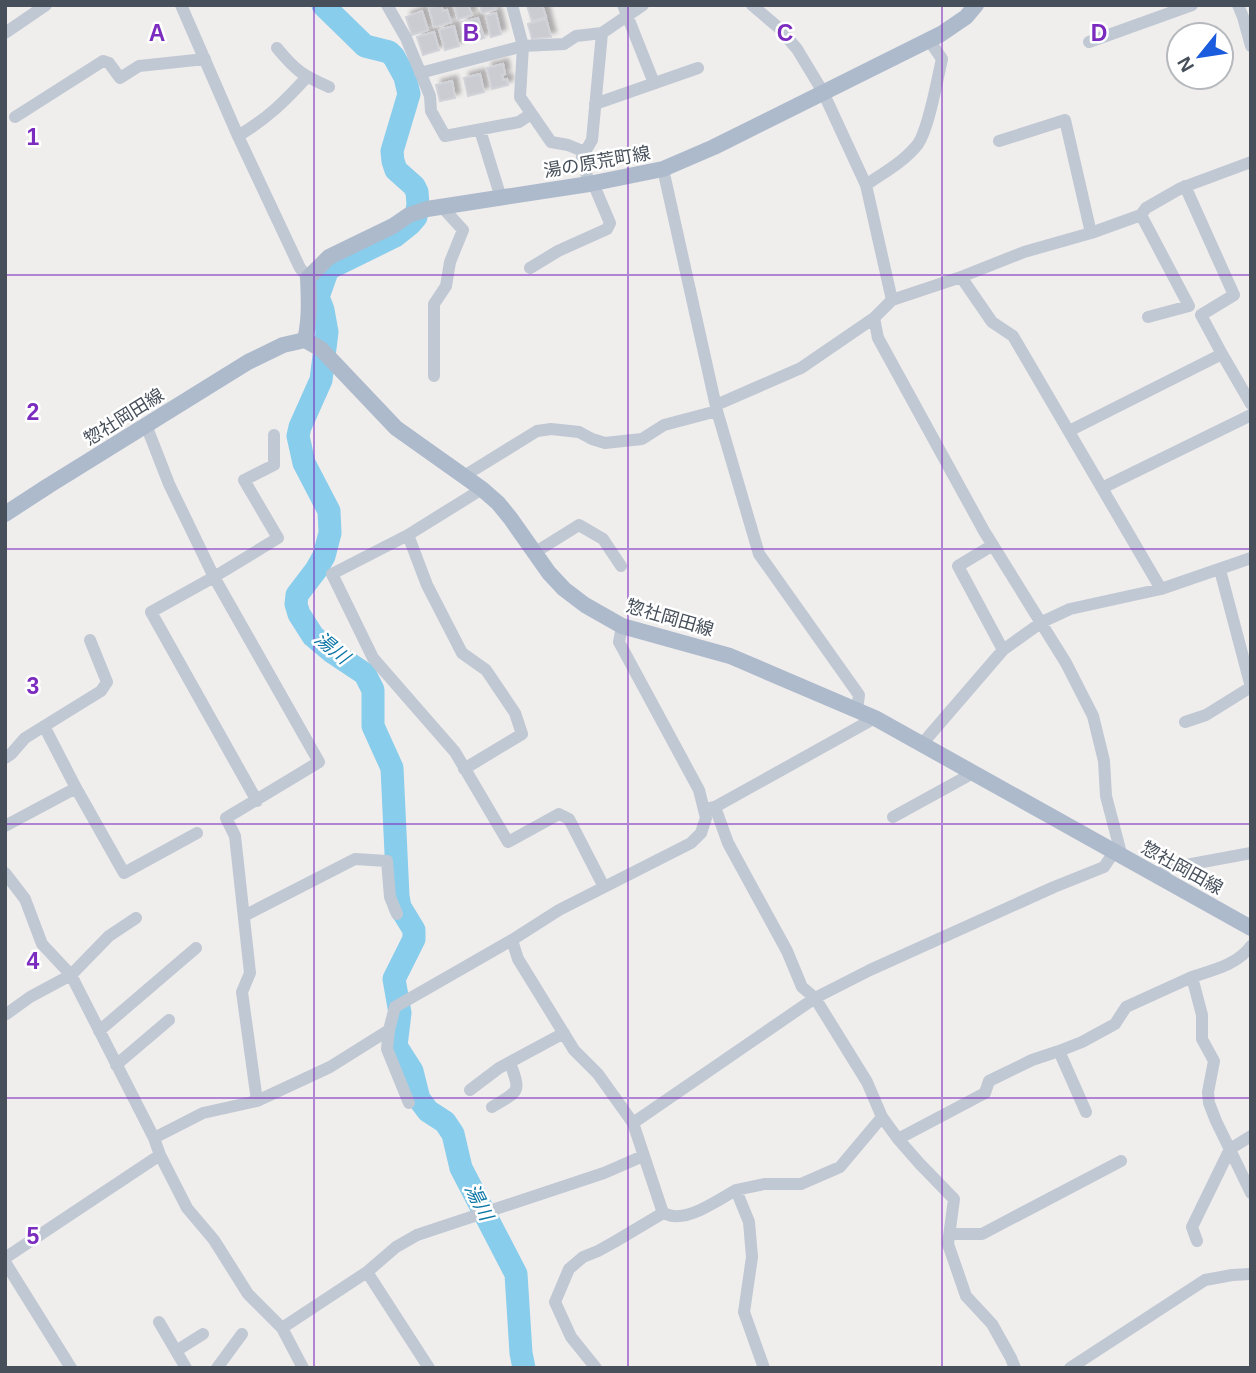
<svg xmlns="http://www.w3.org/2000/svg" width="1256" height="1373" font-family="Arial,'Noto Sans JP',sans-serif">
	<defs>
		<filter id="shadow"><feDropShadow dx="5" dy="-5" stdDeviation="2" flood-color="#0004"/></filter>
	</defs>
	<rect width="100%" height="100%" fill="#f0eded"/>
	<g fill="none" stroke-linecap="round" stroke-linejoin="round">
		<path stroke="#88cdeb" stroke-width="23" d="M323 5 365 46 389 52 394 57 405 77 409 94 392 151 393 161 396 170 414 186 417 192 418 204 416 217 410 224 395 236 328 269 318 297 323 310 327 332 321 380 300 427 298 436 304 463 329 511 330 533 324 556 316 570 297 595 296 604 299 614 313 636 332 652 365 674 373 690V726L392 768 398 896 400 907 414 930V939L394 979 400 1013 396 1046 412 1071 419 1099 428 1111 445 1122 453 1134 461 1168 516 1274 521 1353 524 1368"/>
	</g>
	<path fill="#caccd2" stroke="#d1d3d9" stroke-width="2" filter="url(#shadow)" d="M438 5H441L443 11 447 10 451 22 434 27 429 8Z
		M454 5H468L472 15 458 19Z
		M480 5H495L496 9 482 13Z
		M542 5 546 17 532 21 527 6Z
		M422 11 428 30 412 35 406 17Z
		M496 13 501 34 491 37 486 16Z
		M478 18 484 38 468 42 462 22Z
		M546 19 551 37 532 39 528 24Z
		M454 26 459 46 445 50 439 30Z
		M434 32 439 50 423 55 417 37Z
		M503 64 505 74 502 75 503 80 507 79 508 85 492 89 487 68Z
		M480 74 484 92 468 96 464 78Z
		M452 81 455 98 440 101 436 85Z"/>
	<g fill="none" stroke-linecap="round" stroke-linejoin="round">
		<path stroke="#c0c8d3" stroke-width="12" d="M181 5 238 136 300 268 308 278
			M387 5 406 38 430 96 431 111 445 136 519 122 531 114
			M512 5 523 46 520 97 551 142 568 145 585 152
			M623 5 654 83
			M752 5 779 28 797 49 823 92 866 185 892 300
			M1238 5 1243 17 1251 46
			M5 33 46 5
			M1089 42 1192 5
			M277 48C296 71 302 75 329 87
			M420 73 523 46 564 44 576 36 602 33
			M595 104 698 68
			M15 117 103 61 109 63 120 78 139 66 205 59
			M480 130 501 198
			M238 136C268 118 284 102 307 77
			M999 141 1065 120 1091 233
			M663 169 717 411 759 554 859 695 857 710
			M589 184 582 157 592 140 602 33 643 5
			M866 185C883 173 905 161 918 144 929 128 937 80 942 59L929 40
			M1185 186 1234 295 1201 315 1222 354
			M1141 215 1189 306 1148 317
			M530 268 558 251 607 229 610 223 593 183
			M961 277 992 322 1013 336 1161 589
			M874 318 878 338 984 531 1066 663 1093 716 1104 761 1106 796 1122 857
			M434 376V304L446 286 450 262 463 230 442 207
			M716 405 801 368 874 318 892 300 961 277 1024 252 1091 233 1141 215 1146 208 1181 188 1251 162
			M146 425 169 484 214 577 319 762 226 818 235 836 250 973 242 992 257 1101
			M1069 431 1222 354 1251 404
			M464 476 537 431 551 429 579 432 592 439 605 443 642 439 664 425 717 411
			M1102 488 1251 415
			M482 489 408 535 332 574 373 658 455 752 508 842 559 814 569 819 604 887
			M408 535 427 585 462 653 486 670 515 713 522 734 464 769
			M993 545 958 566 1003 650
			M534 553 579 525 603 539 621 566
			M1220 570 1251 687
			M1185 722 1206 715 1251 687
			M44 726 76 788 124 873 197 833
			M922 744 1003 650 1042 622 1070 609 1161 589 1251 558
			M5 758 11 754 25 738 101 691 107 682 90 640
			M257 801 151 612 214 577 278 538 244 480 274 465V435
			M715 807 728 843 787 951 802 987 815 998 867 1082 882 1117 898 1139 920 1164 954 1199 948 1244 966 1296 992 1324 1011 1358 1015 1368
			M710 808 715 807 875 718
			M893 817 973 773
			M5 826 76 788
			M5 873 25 899 42 944 71 975 154 1138 160 1155 187 1208 214 1240 248 1294 282 1328 303 1368
			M1155 874 1170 868 1251 853
			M244 916 355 859 387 861 390 897 397 914
			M512 940 518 959 574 1050 598 1074 633 1123 663 1213
			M1251 946C1237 965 1213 970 1192 977L1202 1015V1039L1214 1061 1208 1092 1209 1103 1216 1121 1251 1193
			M5 1015 30 997 71 975 109 936 136 918
			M389 1030 387 1049 409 1103
			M99 1031 196 948
			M116 1065 169 1020
			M470 1090 499 1068 564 1033
			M492 1107C518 1091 522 1094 510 1063
			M1086 1112 1059 1051 1082 1042 1115 1024 1126 1007 1192 977
			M633 1123 815 998 870 970 1054 887 1104 867 1114 852
			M154 1138 203 1113 257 1101 330 1067 389 1030 395 1007 512 940 559 910 691 843 701 833 706 818 699 790 619 642 622 626
			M898 1139 985 1093 989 1081 1032 1060 1059 1051
			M736 1190 764 1184H801L840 1167 882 1117
			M950 1234H982L1121 1161
			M1197 1241 1192 1227 1230 1149 1251 1136
			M5 1258 160 1155
			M5 1262 71 1368
			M367 1272 429 1368
			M159 1322 186 1368
			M282 1328 367 1272 396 1247 417 1235 604 1173 643 1156
			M176 1351 203 1334
			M217 1368 242 1334
			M596 1368 571 1337 555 1302 569 1269 583 1257 598 1251 616 1241 663 1213C666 1214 670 1216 674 1216 693 1218 720 1199 736 1190L749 1222 752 1257 744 1312 764 1368
			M1070 1368 1205 1280 1232 1275 1251 1274"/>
		<path stroke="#adbacc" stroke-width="16" d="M305 340C310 319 309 299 308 278L329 257 393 226 409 215 427 209 589 184 663 169 714 147 941 34 966 17 976 5
			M5 514 48 486 248 362 283 345 305 340 321 349 396 428 482 489 498 503 511 519 549 573 564 589 585 605 622 626 730 656 875 718 1251 928"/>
	</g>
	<path fill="none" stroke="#7b2cbf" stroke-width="2" stroke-opacity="0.55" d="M314 5V1368M628 5V1368M942 5V1368M5 275H1251M5 549H1251M5 824H1251M5 1098H1251"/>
	<g text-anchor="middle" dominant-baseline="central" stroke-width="5" stroke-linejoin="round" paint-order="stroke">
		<g font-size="18" fill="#464f5a" stroke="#fff">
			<text transform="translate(597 162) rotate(-10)">湯の原荒町線</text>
			<text transform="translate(124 417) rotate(-32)">惣社岡田線</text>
			<text transform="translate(670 618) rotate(16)">惣社岡田線</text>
			<text transform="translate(1182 868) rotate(29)">惣社岡田線</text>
		</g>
		<g font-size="19" font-style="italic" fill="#0d77a6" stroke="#fff">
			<text transform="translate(332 648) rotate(39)">湯川</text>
			<text transform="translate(479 1202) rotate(63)">湯川</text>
		</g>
	</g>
	<g font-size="23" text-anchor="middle" font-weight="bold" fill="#7b2cbf" stroke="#fff" stroke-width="5" stroke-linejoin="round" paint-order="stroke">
		<text x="157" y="41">A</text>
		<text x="471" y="41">B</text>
		<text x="785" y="41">C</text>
		<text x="1099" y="41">D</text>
		<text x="33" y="145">1</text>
		<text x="33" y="420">2</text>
		<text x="33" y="694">3</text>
		<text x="33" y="969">4</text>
		<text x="33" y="1244">5</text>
	</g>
	<rect width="1256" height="1373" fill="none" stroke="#464f5a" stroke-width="14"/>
	<g transform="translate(1200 56) rotate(240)"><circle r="33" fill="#ffffff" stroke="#b5b9bd" stroke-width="2"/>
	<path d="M0-5L12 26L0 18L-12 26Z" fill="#1a5cdd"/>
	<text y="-10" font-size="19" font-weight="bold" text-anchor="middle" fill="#464f5a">N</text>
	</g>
</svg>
